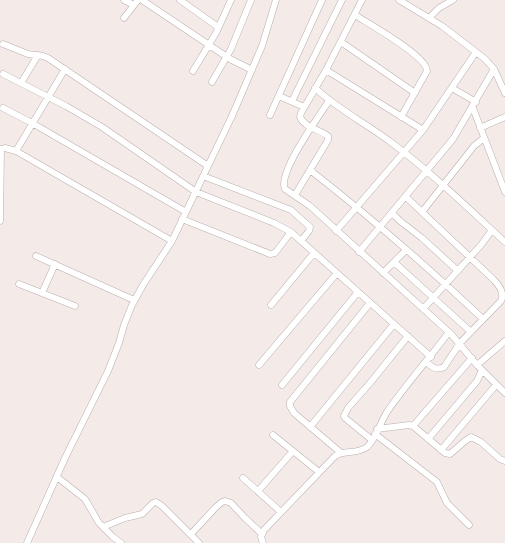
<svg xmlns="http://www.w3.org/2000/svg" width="505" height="543" font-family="'Roboto Condensed',sans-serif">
	<rect width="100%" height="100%" fill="#f4ebe9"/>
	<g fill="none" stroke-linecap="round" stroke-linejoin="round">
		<g stroke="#b8afad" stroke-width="7">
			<path id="street" d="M124 0 134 5
				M142 0 230 59 252 70
				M180 0 218 27
				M399 0 442 26 485 59 494 69 505 93
				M355 15C369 24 427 56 427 71L401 117
				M124 18 138 0
				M429 18 439 8 453 0
				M341 42 415 93
				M3 44 28 54 43 56 48 58 208 166
				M326 70 423 130
				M193 71 216 33 231 0
				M3 74 66 106 102 127 196 192 274 223 291 232 431 357
				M212 82 231 49 251 0
				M21 83 38 55
				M315 88C339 110 367 124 392 143 432 173 468 208 505 242
				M452 88 476 102
				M279 96 304 107
				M292 101 342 0
				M329 101C319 116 277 173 285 189L310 206 451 334 477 365 505 393
				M3 108 32 123 186 212
				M473 108 505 192
				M270 115 322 0
				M480 128 505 117
				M0 150 5 148 16 151 172 241
				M16 151 65 69
				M310 170C370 217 428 267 483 319
				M203 176 291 210 310 227 309 231 301 241
				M295 195 328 140V136C319 129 305 128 300 117L301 113 326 70 362 0
				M406 197 493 279C499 285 505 293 501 301L460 343 444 367C436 371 432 367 426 362
				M422 212 474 146 484 138
				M392 213 400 221 422 238 458 271
				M182 219 270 254 275 253 291 232
				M0 221 1 149
				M336 231 423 130 476 52
				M359 252 453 139 494 69
				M36 256 134 300
				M394 262 471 332
				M383 273 406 250
				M19 284 75 306
				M42 293 55 264
				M271 305 314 253
				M423 309 481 245 492 230
				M259 365 337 273
				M477 365 505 341
				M282 385 358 292
				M413 426 472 358
				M310 427 394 324
				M377 429 409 425 413 426 445 453 450 454 465 441 471 437 481 442 500 459 505 461
				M375 434 437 482 447 503 469 525
				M273 435 319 472
				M428 439 477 381 482 370
				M372 440 345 418 344 416 348 408 370 383 408 336
				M441 450 496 385
				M340 452 294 413 290 406V402L370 303
				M57 477 85 499 99 523 113 537 121 543
				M243 478 281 512
				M258 491 293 451
				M103 527 125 518 142 514 153 503 156 502 162 506 199 543
				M191 534 216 507 222 502 225 501 231 503 245 518 262 534
				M27 543 65 458 108 371 119 343 124 325 132 305 143 285 172 241 232 116 262 46 276 0
				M263 543 261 537 264 530 335 456C345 449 357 455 367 447 376 439 380 423 387 412 406 384 429 359 449 332"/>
		</g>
		<use href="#street" stroke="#fff" stroke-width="6"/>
	</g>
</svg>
